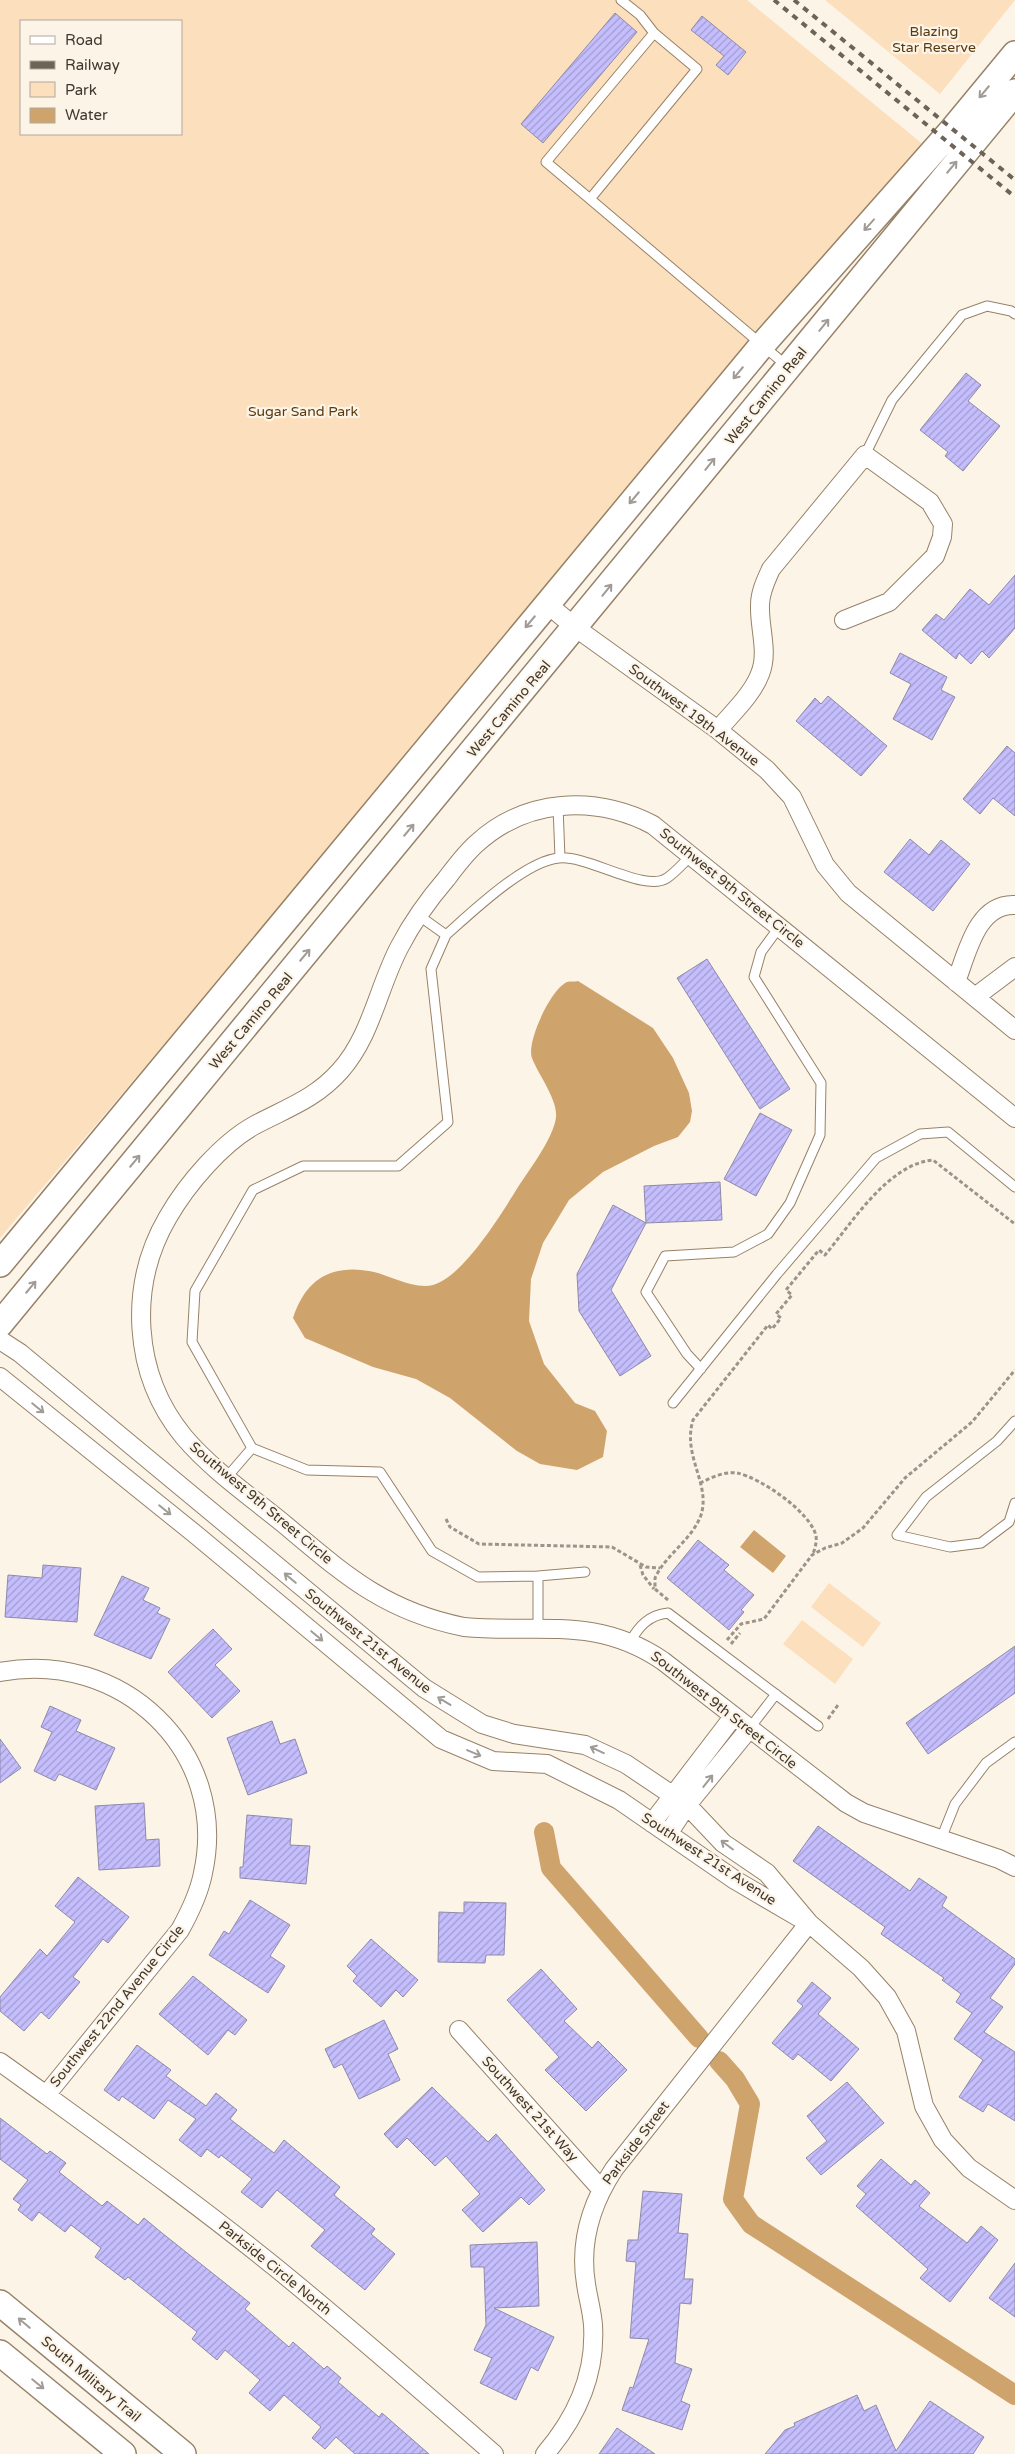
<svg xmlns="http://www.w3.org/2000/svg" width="1015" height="2454" font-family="'Varela Round',sans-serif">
	<defs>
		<pattern id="building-hatch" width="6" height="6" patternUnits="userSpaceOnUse" patternTransform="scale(1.25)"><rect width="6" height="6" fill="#c5befe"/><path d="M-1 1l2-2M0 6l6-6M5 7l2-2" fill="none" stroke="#a29bce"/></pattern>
	</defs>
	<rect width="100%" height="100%" fill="#fdf4e8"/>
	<path fill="#fcdfbc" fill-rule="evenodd" d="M0 0H747L925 146 0 1238ZM21 21H181V134H21Z
		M825 0H1015L940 94Z
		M829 1583 881 1623 863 1647 811 1607Z
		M802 1620 853 1659 835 1684 783 1644Z"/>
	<path fill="#cfa36c" d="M578 981 653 1028 673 1058 689 1093 692 1111 690 1122 678 1137 654 1146 603 1172 569 1200 543 1243 531 1279 529 1321 544 1364 575 1403 595 1411 607 1431 603 1457 577 1470 540 1464 517 1451 450 1398 416 1379 373 1367 305 1338 293 1318C306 1278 333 1263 374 1272 391 1276 415 1290 433 1285 463 1277 502 1213 518 1187 530 1169 554 1137 556 1117 558 1100 538 1074 532 1058 526 1042 551 989 567 982 570 981 575 982 578 981Z
		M754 1530 786 1556 773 1573 740 1547Z"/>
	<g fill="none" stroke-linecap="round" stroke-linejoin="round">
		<path stroke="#cfa36c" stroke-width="20" d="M544 1832 551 1868 699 2038
			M719 2061 735 2079 750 2104 733 2199 751 2224 1015 2395"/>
	</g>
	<path fill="url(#building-hatch)" stroke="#8d8aa9" d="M615 13 637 32 543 143 521 124Z
		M702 16 746 52 728 75 716 65 724 56 691 30Z
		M966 373 981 385 968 401 1000 426 963 471 945 456 948 452 920 430Z
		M1015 575V628L989 658 982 651 971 664 959 653 956 659 922 630 936 614 944 620 970 589 989 605Z
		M900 653 947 677 941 690 955 697 932 740 893 719 911 684 890 673Z
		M828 696 887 746 861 776 796 721 815 698 821 704Z
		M1007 746 1015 753V816L993 798 980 814 963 799Z
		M910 839 929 855 941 840 970 864 933 911 884 872Z
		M707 959 790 1089 760 1109 677 978Z
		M760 1113 792 1130 756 1196 724 1179Z
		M720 1182 722 1220 646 1223 644 1186Z
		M613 1205 646 1223 611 1290 651 1356 620 1376 579 1311 577 1274Z
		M698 1540 729 1565 724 1570 754 1595 741 1610 744 1612 729 1630 667 1578Z
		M43 1565 81 1568 77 1622 5 1617 8 1575 42 1578Z
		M122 1576 149 1588 143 1600 160 1608 157 1613 170 1619 151 1659 94 1635Z
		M213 1629 232 1649 215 1665 240 1691 212 1718 168 1672Z
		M1015 1646V1693L928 1754 906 1723Z
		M50 1706 81 1720 76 1731 115 1748 96 1790 59 1774 55 1781 34 1771 52 1732 41 1727Z
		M272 1721 280 1744 295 1739 307 1773 248 1795 227 1738Z
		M0 1739 21 1768 0 1783Z
		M144 1803 146 1840 159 1839 160 1866 99 1870 95 1806Z
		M247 1815 292 1819 290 1845 310 1846 306 1884 240 1878V1867H243Z
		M818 1826 910 1891 919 1878 947 1897 942 1906 1015 1959V1964L990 1998 1003 2007 984 2032 1015 2052V2121L988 2104 983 2112 959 2097 983 2060 954 2039 972 2013 956 2002 961 1994 942 1980 944 1978 881 1934 885 1927 793 1861Z
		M78 1877 129 1917 108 1943 103 1939 73 1977 80 1982 49 2019 41 2012 24 2031 0 2011V1997L40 1949 47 1956 75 1922 55 1906Z
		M250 1900 290 1925 270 1956 285 1966 268 1993 209 1955 224 1931 229 1934Z
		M464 1902 506 1903 504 1955H486L485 1963 438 1962 439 1912 464 1913Z
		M371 1939 418 1980 403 1997 396 1990 381 2007 353 1981 357 1976 347 1966Z
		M541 1969 577 2009 564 2021 592 2048 598 2041 627 2070 586 2111 545 2070 559 2057 507 2000Z
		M193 1976 247 2020 235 2035 228 2030 208 2055 159 2014Z
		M812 1982 831 1998 818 2014 859 2049 831 2081 798 2054 793 2060 772 2043 803 2006 797 2001Z
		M384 2020 398 2049 388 2054 400 2080 359 2099 342 2064 334 2068 325 2049Z
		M137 2045 171 2070 166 2076 206 2106 216 2093 237 2110 230 2119 274 2153 284 2140 340 2187 334 2195 375 2229 371 2234 395 2254 365 2290 311 2246 325 2230 277 2190 262 2208 241 2192 252 2179 221 2155 219 2158 207 2149 201 2157 179 2140 196 2119 168 2100 154 2119 122 2096 119 2101 104 2090Z
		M847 2082 884 2123 821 2175 806 2158 827 2141 807 2116Z
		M432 2087 488 2142 496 2134 545 2190 529 2205 521 2197 483 2232 462 2210 480 2194 446 2156 435 2166 407 2138 397 2148 384 2134Z
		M0 2118 47 2154 50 2151 66 2163 59 2172 102 2206 107 2201 138 2225 144 2218 162 2233 250 2303 245 2309 289 2347 293 2342 324 2369 327 2366 341 2378 338 2382 379 2417 382 2413 429 2454H355L336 2437 325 2449 312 2438 321 2427 284 2395 270 2411 249 2393 260 2380 225 2350 217 2360 192 2339 197 2332 128 2277 125 2280 95 2257 101 2248 71 2225 65 2232 39 2212 32 2221 18 2210 21 2205 13 2199 28 2180 0 2159Z
		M881 2159 911 2185 915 2180 930 2193 919 2206 967 2243 981 2226 998 2240 950 2302 920 2278 928 2269 856 2206 866 2194 857 2186Z
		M643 2191 682 2194 678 2233 688 2234 684 2279H693L691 2304 680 2303 675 2363 692 2369 681 2401 690 2405 682 2430 622 2410 630 2387 633 2388 649 2339 630 2338 636 2262 626 2261 628 2240H638Z
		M537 2242 539 2306 494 2308 554 2337 538 2371 531 2367 516 2400 480 2383 492 2358 474 2350 486 2325 484 2267H471L470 2245Z
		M1015 2263V2317L989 2298Z
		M857 2395 864 2411 876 2405 896 2451 930 2401 984 2437 973 2454H765L785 2430 795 2426 794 2423Z
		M617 2428 655 2454H599Z"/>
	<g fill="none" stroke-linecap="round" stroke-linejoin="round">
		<g stroke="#978268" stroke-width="11">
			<path id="lane" d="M621 0 640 15 654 33
				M590 199 546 162 654 33 697 69 590 199 787 366
				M865 455 892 400 962 315 987 306 1011 311 1015 314
				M558 806 560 858
				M446 935C472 912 525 861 559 858 588 855 645 893 667 878 676 872 684 862 692 855
				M701 1369 687 1354 646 1292 665 1256 734 1252 768 1234 790 1203 820 1135 821 1083 754 977 761 952 780 926
				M673 1403 777 1274 876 1158 920 1134 948 1132 1015 1187
				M1015 1421 997 1441 926 1497 897 1535 950 1547 981 1543 1009 1522 1015 1503
				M252 1448 192 1342 195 1291 253 1190 303 1166H398L448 1122 431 969 446 935 418 915
				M227 1477 252 1448 307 1470 380 1472 432 1551 478 1577 538 1576
				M538 1629V1576L585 1572
				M630 1642C639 1626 649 1615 668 1613L818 1726
				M749 1729 776 1694
				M941 1839 955 1804 986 1763 1015 1742"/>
		</g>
		<g stroke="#978268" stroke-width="20">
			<path id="street" d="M546 603 576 628 718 730 767 770 792 797 825 865 848 893 1015 1030
				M718 730C732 713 752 695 760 674 769 652 759 628 760 605 760 592 766 580 771 569L865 455 930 502 943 524 942 537 935 556 889 602 844 620
				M956 982C967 953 977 903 1015 905
				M975 997 1015 967
				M1015 1118 653 825C595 795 526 798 476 844 465 854 456 866 447 878 429 899 413 921 400 946 378 987 372 1035 340 1071 315 1099 287 1108 255 1125 222 1143 187 1184 168 1217 128 1285 132 1374 184 1437 212 1470 251 1497 284 1524 344 1574 384 1611 464 1627 539 1634 595 1615 663 1661L846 1803 864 1813 999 1859 1015 1867
				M0 1340 20 1353 424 1688 482 1724 514 1734 585 1745 626 1764 687 1805 723 1843 767 1873 809 1923 861 1968 887 1997 906 2031 924 2106 943 2140 969 2168 1015 2200
				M0 1377 195 1534 441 1739 493 1761 547 1764 619 1800 735 1880 798 1917
				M0 1672C120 1649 230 1750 203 1873 199 1894 190 1912 180 1930L46 2095 0 2062
				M652 1823 733 1717
				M668 1834 687 1805 749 1729
				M459 2030 601 2189
				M46 2095C123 2151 201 2207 275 2267 350 2328 422 2391 494 2454
				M545 2454C576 2418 596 2374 593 2325 592 2311 588 2298 586 2284 579 2241 591 2204 614 2169L809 1923"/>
		</g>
		<g stroke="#978268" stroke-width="28">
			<path id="secondary" d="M0 1264 763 344 953 129 1015 54
				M0 1324 1015 92
				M0 2303 183 2454
				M0 2353 123 2454"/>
		</g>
		<path stroke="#9d9388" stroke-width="3" stroke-dasharray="4 2.5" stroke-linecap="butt" d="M700 1483C711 1478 724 1471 737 1473 759 1477 811 1512 816 1536 817 1542 815 1548 813 1554
			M446 1519 450 1527 479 1544 612 1547 646 1567 660 1568
			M640 1565 643 1575 654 1589
			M668 1600 655 1589V1578C666 1554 692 1540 701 1515 711 1484 682 1456 693 1420L768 1325 772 1329 781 1318 776 1314 792 1295 786 1290 819 1250 825 1255C852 1223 888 1164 933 1160L1015 1224
			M727 1640 741 1624 764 1619 812 1555 825 1548 842 1543 863 1528 905 1478 972 1422 1015 1370
			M731 1644 740 1633
			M828 1719 838 1705"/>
		<use href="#lane" stroke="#fff" stroke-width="9"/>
		<use href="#street" stroke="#fff" stroke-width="18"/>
		<use href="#secondary" stroke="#fff" stroke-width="25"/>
		<path stroke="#6d6458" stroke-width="4" stroke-dasharray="6 6" stroke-linecap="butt" d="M774 0 1015 197
			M794 0 1015 180"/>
	</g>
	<defs><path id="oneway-shaft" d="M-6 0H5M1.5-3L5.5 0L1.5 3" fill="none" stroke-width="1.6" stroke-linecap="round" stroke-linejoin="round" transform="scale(1.25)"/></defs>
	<g stroke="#a09b96">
		<use href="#oneway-shaft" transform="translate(984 92) rotate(130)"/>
		<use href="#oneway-shaft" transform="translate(952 167) rotate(-50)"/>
		<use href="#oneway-shaft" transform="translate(869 225) rotate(132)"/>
		<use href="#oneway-shaft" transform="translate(824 325) rotate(-51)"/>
		<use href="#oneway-shaft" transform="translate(738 373) rotate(130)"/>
		<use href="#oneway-shaft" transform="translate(710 464) rotate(-51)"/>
		<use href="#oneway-shaft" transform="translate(634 498) rotate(130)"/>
		<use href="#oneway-shaft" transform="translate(607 590) rotate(-51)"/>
		<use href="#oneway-shaft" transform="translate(530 622) rotate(130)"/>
		<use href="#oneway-shaft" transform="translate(409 830) rotate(-50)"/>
		<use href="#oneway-shaft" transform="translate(305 955) rotate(-50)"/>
		<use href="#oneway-shaft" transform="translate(135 1161) rotate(-50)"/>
		<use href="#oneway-shaft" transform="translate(31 1287) rotate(-50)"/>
		<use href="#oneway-shaft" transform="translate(38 1408) rotate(39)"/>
		<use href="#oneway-shaft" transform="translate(165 1510) rotate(39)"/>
		<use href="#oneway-shaft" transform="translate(290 1578) rotate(-140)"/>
		<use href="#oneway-shaft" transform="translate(317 1636) rotate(40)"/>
		<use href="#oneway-shaft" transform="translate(444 1701) rotate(-149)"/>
		<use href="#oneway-shaft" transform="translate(597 1750) rotate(-155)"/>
		<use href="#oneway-shaft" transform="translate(474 1753) rotate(23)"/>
		<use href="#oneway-shaft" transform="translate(708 1781) rotate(-52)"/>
		<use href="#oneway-shaft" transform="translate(727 1845) rotate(-143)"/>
		<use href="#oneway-shaft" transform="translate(24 2323) rotate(-140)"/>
		<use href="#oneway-shaft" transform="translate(38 2384) rotate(39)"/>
	</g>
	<g text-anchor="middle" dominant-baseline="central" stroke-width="4.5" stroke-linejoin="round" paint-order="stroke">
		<g font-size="14" fill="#593b0f" stroke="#fdf4e8">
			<text x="934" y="31">Blazing<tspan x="934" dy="16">Star Reserve</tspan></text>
			<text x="303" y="411">Sugar Sand Park</text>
		</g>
		<g font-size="14" fill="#41372c" stroke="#fdf4e8">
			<text transform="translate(766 396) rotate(-51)">West Camino Real</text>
			<text transform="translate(509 709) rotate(-50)">West Camino Real</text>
			<text transform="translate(694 715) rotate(37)">Southwest 19th Avenue</text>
			<text transform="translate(732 888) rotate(39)">Southwest 9th Street Circle</text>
			<text transform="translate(251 1021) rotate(-50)">West Camino Real</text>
			<text transform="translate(261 1503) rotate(40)">Southwest 9th Street Circle</text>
			<text transform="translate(368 1641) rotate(39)">Southwest 21st Avenue</text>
			<text transform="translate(724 1710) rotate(38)">Southwest 9th Street Circle</text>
			<text transform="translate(709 1859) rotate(33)">Southwest 21st Avenue</text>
			<text transform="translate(117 2006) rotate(-51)">Southwest 22nd Avenue Circle</text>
			<text transform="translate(530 2109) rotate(48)">Southwest 21st Way</text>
			<text transform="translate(636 2143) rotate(-53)">Parkside Street</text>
			<text transform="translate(275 2268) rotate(39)">Parkside Circle North</text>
			<text transform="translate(91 2379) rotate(40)">South Military Trail</text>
		</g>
	</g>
	<rect x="20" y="20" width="162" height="115" fill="#fdf4e8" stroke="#b2a89d"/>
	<rect x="30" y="36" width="25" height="8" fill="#ffffff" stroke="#b2a89d"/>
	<text x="65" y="45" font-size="15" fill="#41372c">Road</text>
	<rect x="30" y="61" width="25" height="8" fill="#6d6458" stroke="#b2a89d"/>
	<text x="65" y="70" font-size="15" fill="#41372c">Railway</text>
	<rect x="30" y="82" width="25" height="15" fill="#fcdfbc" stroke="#b2a89d"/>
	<text x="65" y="95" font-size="15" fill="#41372c">Park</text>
	<rect x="30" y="108" width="25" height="15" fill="#cfa36c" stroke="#b2a89d"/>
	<text x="65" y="120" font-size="15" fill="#41372c">Water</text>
</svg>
